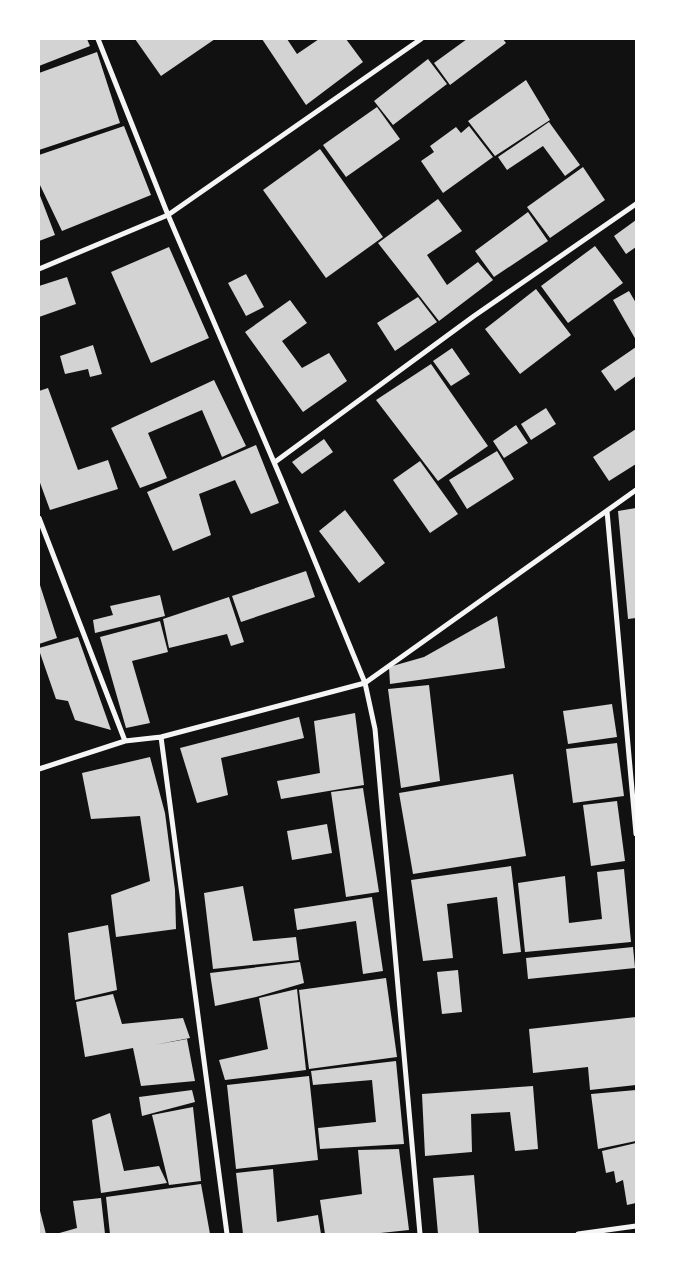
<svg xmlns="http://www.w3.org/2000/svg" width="675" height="1273" font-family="Lora,serif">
	<rect width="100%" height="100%" fill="#111"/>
	<path fill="#d3d3d3" d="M39 39H87L90 46 39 66Z
		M135 39H215L161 76Z
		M262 39H287L297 54 319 39H346L363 62 306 105Z
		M467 39H503L506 43 450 85 434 63Z
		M97 52 120 123 39 150V73Z
		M428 59 447 84 393 125 374 101Z
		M526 80 550 120 495 156 468 121Z
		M377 107 400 139 346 177 323 145Z
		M549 122 580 165 565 176 543 146 507 170 498 157Z
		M124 126 151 195 62 231 39 183V155Z
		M469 126 493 157 443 193 421 161 434 152 430 146 456 127 461 133Z
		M320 149 383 237 326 278 263 190Z
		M583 167 605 200 550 238 527 207Z
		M39 193 55 235 39 241Z
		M438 199 462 231 427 255 447 285 478 262 493 280 439 321 378 243Z
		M528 212 548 241 494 277 475 251Z
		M636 220V247L626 254 614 236Z
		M595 246 623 283 568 323 541 286Z
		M169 247 209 338 151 363 111 272Z
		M246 274 264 307 246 316 228 283Z
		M67 277 76 304 39 317V286Z
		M536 289 571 335 520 374 485 329Z
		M629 291 636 303V340L613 300Z
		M418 297 437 322 395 351 377 323Z
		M290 300 307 323 282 341 302 368 329 353 347 381 303 412 245 332Z
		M93 345 102 374 90 377 88 369 65 374 60 356Z
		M636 347V376L615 391 601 371Z
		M452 348 470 374 451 386 433 361Z
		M431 364 488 446 438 481 376 400Z
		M214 380 246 446 222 457 202 410 148 433 167 478 140 488 111 428Z
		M48 388 78 470 108 460 118 489 50 510 39 480V391Z
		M546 408 556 424 531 440 521 424Z
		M516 425 528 443 504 458 493 441Z
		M636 429V464L609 481 593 457Z
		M324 439 333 452 302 474 292 462Z
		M256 445 279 503 251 514 235 480 199 494 211 535 173 551 147 492Z
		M497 451 514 479 467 509 449 480Z
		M420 461 458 514 430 533 393 480Z
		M636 508V618L628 619 618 511Z
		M345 510 385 563 359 583 319 531Z
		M306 571 315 597 241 622 232 596Z
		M39 582 57 638 39 644Z
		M160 595 165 616 95 633 93 620 113 615 110 606Z
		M229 597 244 642 231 646 227 634 169 648 163 619Z
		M497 616 505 668 390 684 389 667 424 657Z
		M160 621 168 652 132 661 150 723 126 728 100 637Z
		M78 637 111 730 75 720 68 701 56 699 39 650V648Z
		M429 685 440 781 401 788 388 689Z
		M612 704 617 737 568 744 563 711Z
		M355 713 364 785 281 799 277 781 320 773 314 721Z
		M299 717 304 738 221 758 228 795 197 803 180 748Z
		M617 743 624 796 573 803 566 749Z
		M150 757 165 813 175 890 176 929 116 937 111 895 150 881 140 816 91 819 82 773Z
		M513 774 526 856 413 874 399 793Z
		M363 788 379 892 346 897 331 792Z
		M617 801 625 861 591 866 583 805Z
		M327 824 332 853 292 860 287 831Z
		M511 866 521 952 503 954 497 897 447 904 453 958 423 961 411 880Z
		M624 869 631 942 525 952 518 883 565 876 569 923 602 919 597 872Z
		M243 886 253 941 296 937 299 960 213 969 204 893Z
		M372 897 383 971 363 974 356 921 297 930 294 909Z
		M108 925 117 990 75 1000 68 933Z
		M633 947 635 968 528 979 526 958Z
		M300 962 304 983 256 997 215 1006 210 973Z
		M458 970 462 1012 442 1014 437 972Z
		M386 978 397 1057 309 1069 299 990Z
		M297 989 306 1070 225 1080 219 1060 268 1049 259 998Z
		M113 994 122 1024 183 1018 190 1038 154 1045 187 1039 195 1081 141 1086 133 1048 85 1057 76 1002Z
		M636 1017V1085L590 1090 588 1067 533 1073 529 1029Z
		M396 1061 404 1144 320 1149 318 1128 376 1122 372 1080 313 1085 311 1071Z
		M309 1076 318 1160 236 1169 227 1085Z
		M533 1086 538 1149 515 1151 510 1112 471 1114 472 1152 425 1156 422 1094Z
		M192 1090 195 1102 142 1116 139 1097Z
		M636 1090V1141L598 1149 591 1094Z
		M193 1107 201 1181 169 1185 152 1115Z
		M110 1113 124 1171 159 1166 167 1183 101 1193 92 1120Z
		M636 1143V1203L627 1205 623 1180 616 1183 614 1171 606 1173 602 1151Z
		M399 1149 409 1230 371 1234H325L320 1200 362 1194 358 1150Z
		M273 1169 277 1222 318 1215 321 1234H243L236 1173Z
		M474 1175 479 1234H438L433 1178Z
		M201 1184 210 1234H110L106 1197Z
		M101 1198 105 1234H56L77 1228 73 1201Z
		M39 1207 46 1234H39Z"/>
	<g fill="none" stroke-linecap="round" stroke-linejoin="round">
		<path stroke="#f5f5f5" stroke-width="5" d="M98 39 168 215 282 481 365 683 375 729 420 1234
			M39 269 168 215 421 39
			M275 462 474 316 636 204
			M607 511 636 834
			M39 518 125 741
			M161 737 227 1234
			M39 769 125 741 161 737 365 683 636 490
			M578 1234 636 1226"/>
	</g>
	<rect width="675" height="1273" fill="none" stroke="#ffffff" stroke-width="80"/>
</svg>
